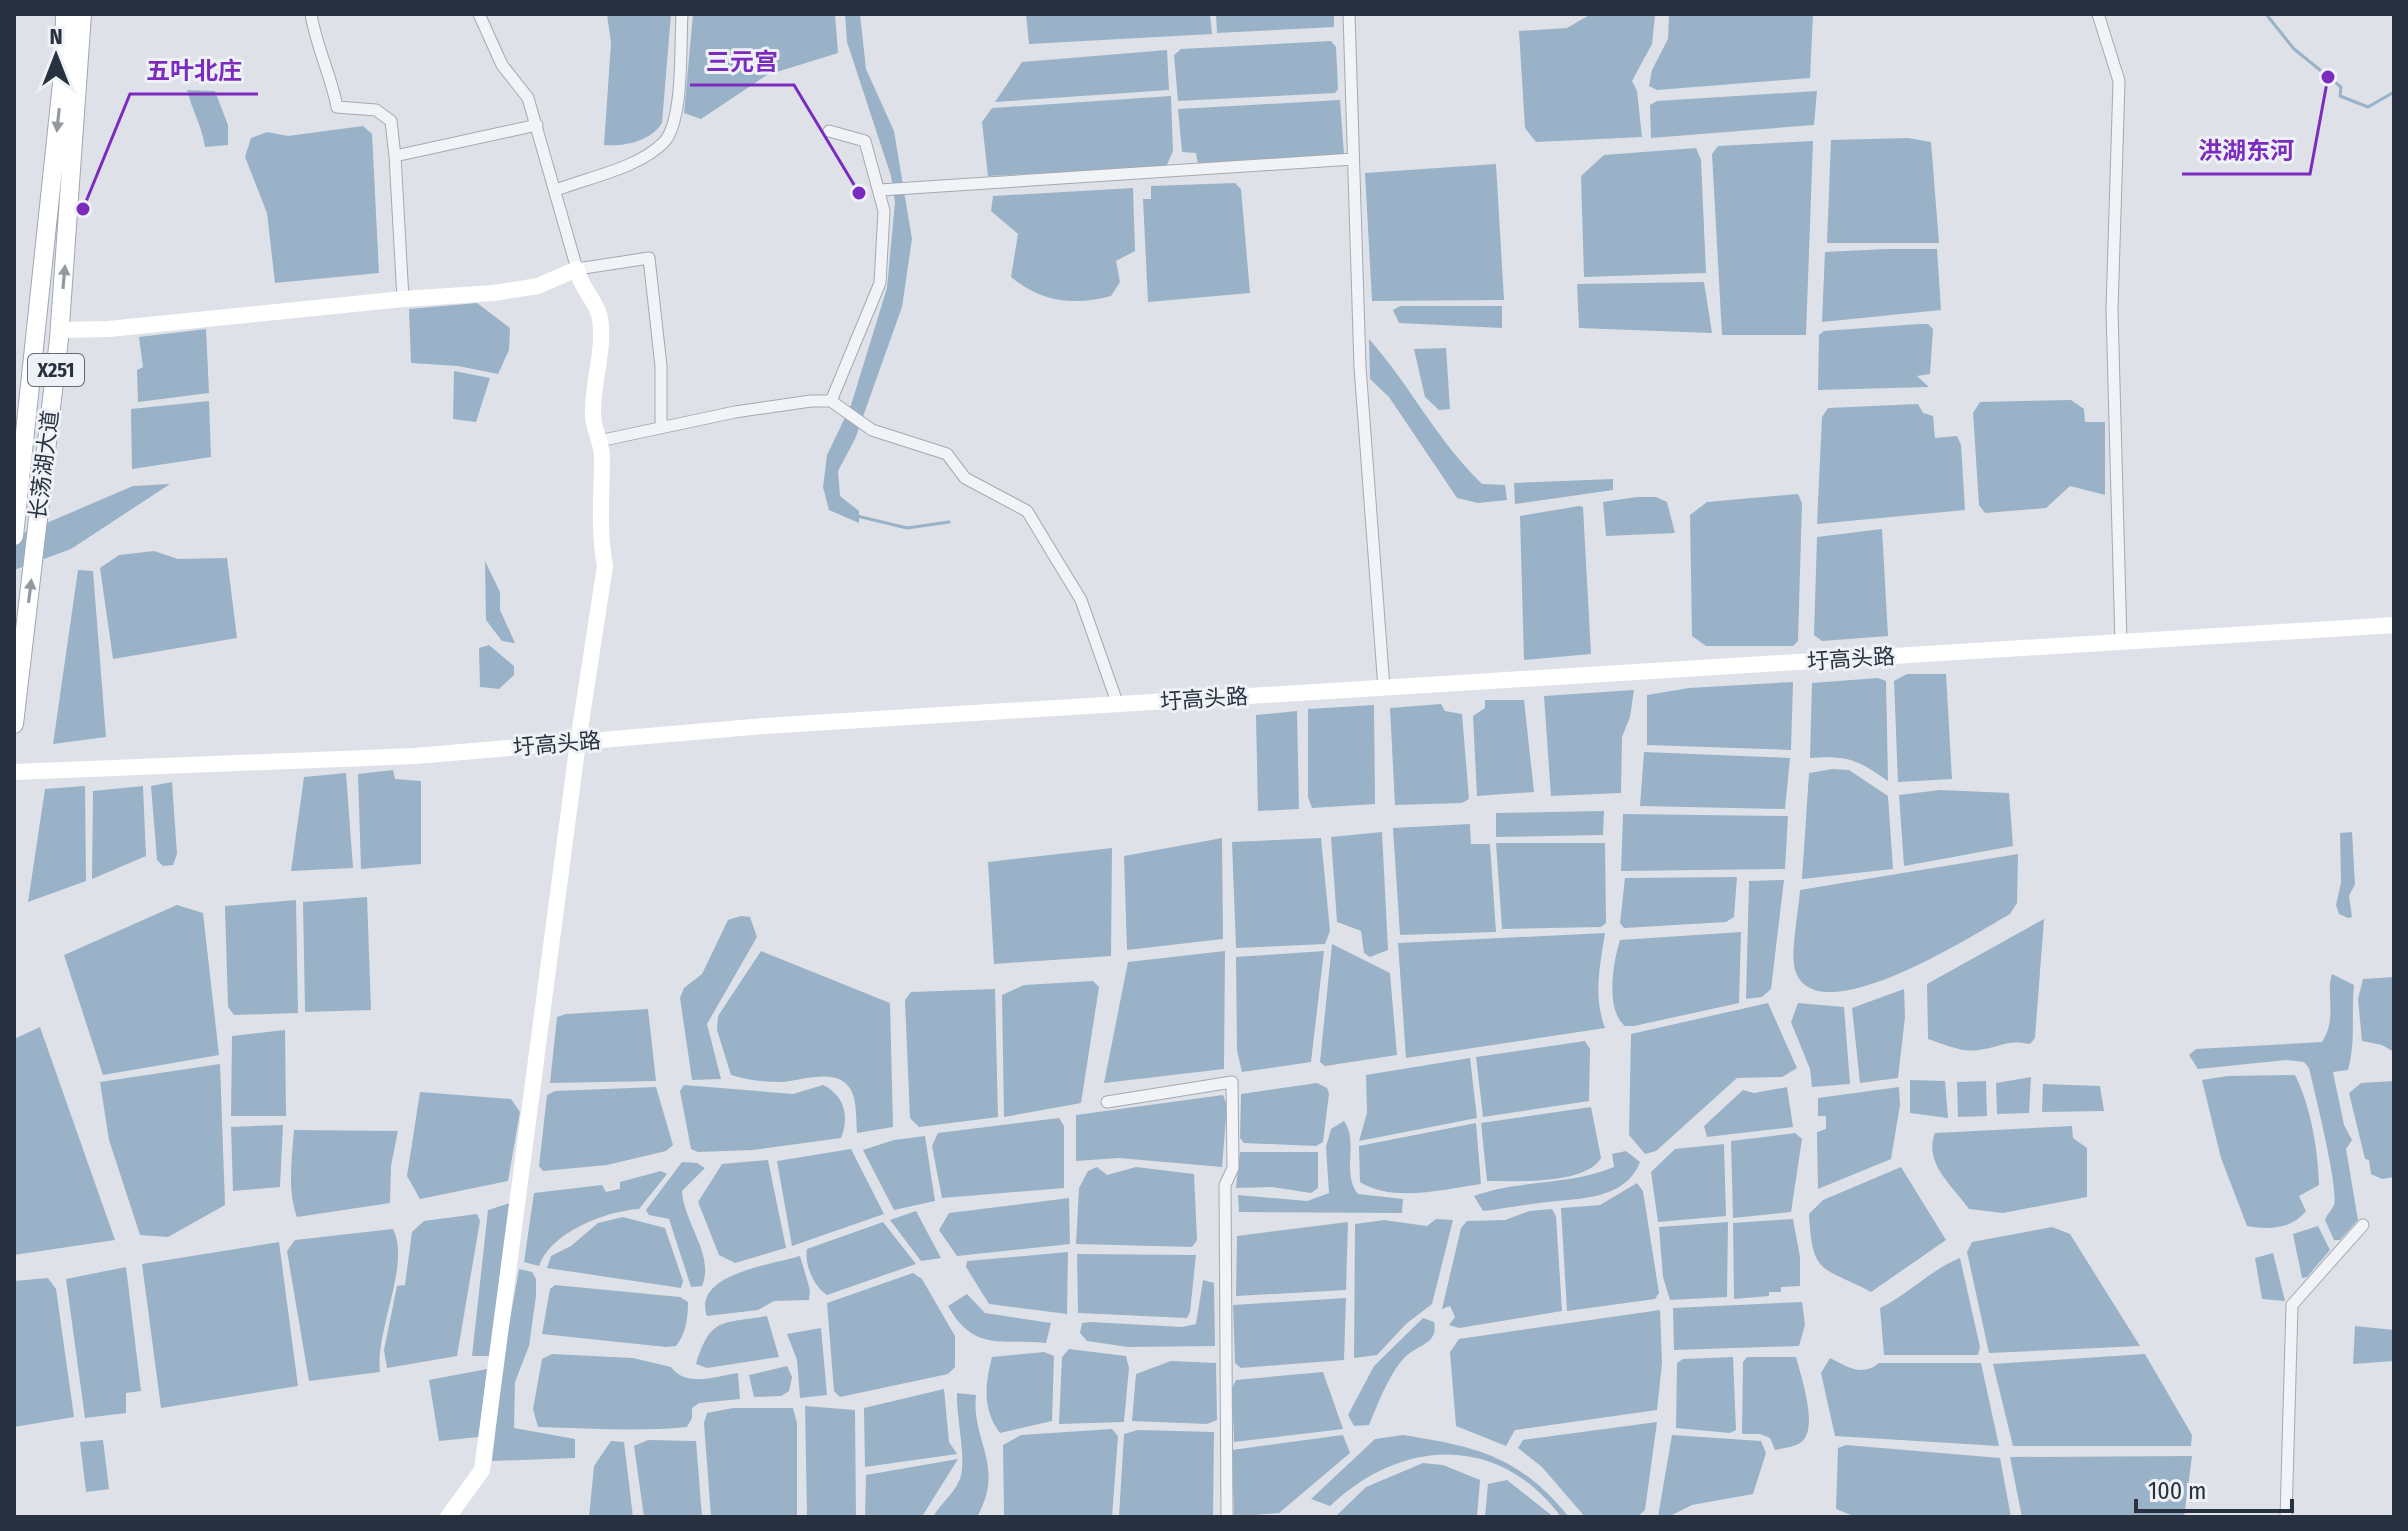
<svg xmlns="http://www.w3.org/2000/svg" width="2408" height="1531" font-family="'Fira Sans Condensed','Noto Sans SC',sans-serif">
	<rect width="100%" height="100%" fill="#dee2e8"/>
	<path fill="#99b2c8" d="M607 14H671L662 123C651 141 624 147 604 145L611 43Z
		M693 14H835L838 53 767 75 701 119 684 113Z
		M845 14H860L866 69 894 131 912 239 902 307 855 439 838 471 840 496 859 511V523L829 510 823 487 827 455 851 405 887 288 895 202 891 176 847 42Z
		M1026 14H1210L1212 34 1029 44Z
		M1216 14H1334V27L1217 33Z
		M1591 14 1655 15 1652 44 1632 81 1637 91 1642 137 1536 142 1525 128 1519 31 1567 28Z
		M1669 14H1813L1810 78 1657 90 1649 86 1652 70 1668 39Z
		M1331 41 1336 47 1338 89 1335 93 1178 101 1174 55 1181 49Z
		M1167 50 1169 90 995 102 1022 62Z
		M187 90 215 91 228 125V145L205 147C202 126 192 110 187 90Z
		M1817 91 1814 125 1651 138 1650 105 1657 101Z
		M1171 96 1173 151 1166 167 988 176 982 122 992 108Z
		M1340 100 1344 154 1198 164 1196 153 1182 152 1178 109Z
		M363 126 372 134 379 273 275 283 267 213 245 157 251 138 267 132 288 136Z
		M1908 138 1931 142 1939 243H1827L1831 140Z
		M1813 141 1806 335H1722L1712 154 1718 146Z
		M1696 148 1701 160 1706 273 1584 277 1581 176 1604 155Z
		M1496 164 1504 300 1372 301 1365 173Z
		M1235 183 1241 189 1250 293 1148 302 1143 199H1151V186Z
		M1133 188 1135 251 1116 261 1120 282 1111 296C1074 306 1041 302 1011 277L1018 234 991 211 993 196Z
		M1886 249H1937L1941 310 1822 322 1825 252Z
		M1704 282 1712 333 1579 328 1577 284Z
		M477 303 510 328 509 350 498 374 458 366 411 363 409 309Z
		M1400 306H1502V328L1399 323 1393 310Z
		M1919 324H1928L1933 329 1930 374 1917 376 1929 387 1818 390 1819 335 1824 331Z
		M206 329 209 393 138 402 137 370 143 367 139 337Z
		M1369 339C1410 385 1437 441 1482 484L1505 485 1507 500 1478 503 1457 498 1389 397 1370 379Z
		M1446 348 1450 409 1439 410 1425 397 1414 349Z
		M454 371 490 378 476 422 453 419Z
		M2071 400 2084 409 2085 422H2105V495L2070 486 2046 508 1985 513 1979 505 1973 413 1980 402Z
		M209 401 211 457 132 469 131 409Z
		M1918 404 1923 413 1933 416 1935 438 1957 436 1961 445 1965 510 1817 524 1822 417 1828 408Z
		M1613 479V490L1515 504 1514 483Z
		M170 484 71 549 14 570V537L133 486Z
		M1798 494 1802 503 1798 641 1793 646H1706L1692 636 1690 515 1707 502Z
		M1637 497H1656L1667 502 1675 533 1606 536 1603 502Z
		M1579 506 1583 507 1591 654 1524 660 1520 516Z
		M1882 529 1888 636 1822 641 1814 635 1817 537Z
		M154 551 178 559 227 558 237 638 113 659 100 568 119 555Z
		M485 561 500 592V610L515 643 502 641 486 620Z
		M78 570 93 571 106 737 53 744Z
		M489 645 514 666V675L499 689 480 687 479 648Z
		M1907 674H1946L1952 779 1898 782 1894 681Z
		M1878 678 1886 681 1888 781C1858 760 1848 755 1810 758L1812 683Z
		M1793 682 1791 750 1647 745V695L1689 688Z
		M1634 690 1630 717 1622 737 1621 793 1551 796 1544 696Z
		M1485 700H1524L1534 792 1477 796 1473 716 1485 708Z
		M1441 704 1445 711 1462 714 1469 799 1462 803 1395 805 1390 708Z
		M1374 705 1375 804 1312 808 1308 797V709Z
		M1297 711 1299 809 1258 811 1256 715Z
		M1644 752 1790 758 1785 809 1640 806Z
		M1833 769 1849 770 1888 796 1893 869 1802 879 1809 773Z
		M393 770 395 779 421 781V864L361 869 358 774Z
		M346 773 353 868 291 871 304 777Z
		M172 782 177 854 173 865 163 866 157 860 151 786Z
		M85 786 86 881 28 902 45 789Z
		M143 786 146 856 92 879 93 791Z
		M1940 790 2009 793 2013 846 1904 866 1899 795Z
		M1604 811 1603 835 1496 837V813Z
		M1623 814 1788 816 1785 869 1621 871Z
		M1470 824 1471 844H1490L1496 932 1400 935 1393 828Z
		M1382 832 1388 950 1370 957 1364 953 1361 931 1337 922 1331 837Z
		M2352 832 2355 884 2349 896 2352 917 2348 918 2339 914 2336 905 2341 883 2340 833Z
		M1222 838 1223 939 1127 950 1124 856Z
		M1321 838 1330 931 1325 944 1236 948 1232 842Z
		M1496 843H1605L1606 923 1601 927 1502 929Z
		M1112 848 1111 956 994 964 988 862Z
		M2018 854 2017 903 2010 914C1978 932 1816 1037 1795 970 1790 953 1799 909 1800 890Z
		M1737 877 1734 917 1726 922 1624 928 1620 923 1625 878Z
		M1784 880 1771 989 1762 997 1746 999 1749 881Z
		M367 897 371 1010 305 1012 303 902Z
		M296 900 298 1013 234 1015 228 1007 225 906Z
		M177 905 203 913 219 1055 103 1075 64 955Z
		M741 916 750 917 757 937 707 1024 721 1079 692 1080 680 998 684 988 702 974 728 920Z
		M2044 919 2035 1038 2030 1044C2009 1039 1999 1047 1979 1050 1962 1053 1944 1044 1928 1039L1927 984Z
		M1741 932 1739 1003 1634 1026H1625C1605 1010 1613 962 1620 940Z
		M1605 933C1600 966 1593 996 1605 1028L1406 1058 1398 943Z
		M1332 944 1390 973 1397 1055 1325 1066 1320 1062Z
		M761 951 890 1003 893 1127 857 1133C856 1121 857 1101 851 1090 838 1066 802 1081 780 1082 763 1082 747 1080 731 1075L717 1030 718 1016Z
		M1225 951 1224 1069 1104 1083 1128 962Z
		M1324 951 1311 1062 1242 1072 1237 1051 1236 957Z
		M2332 974 2354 985C2351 1015 2356 1041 2348 1070L2333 1072 2344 1125 2352 1140 2346 1149 2358 1220 2340 1240H2334L2325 1220C2327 1214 2332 1210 2334 1205 2339 1188 2314 1090 2309 1068L2304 1062 2286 1060 2198 1069 2189 1055 2196 1049 2322 1042C2338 1017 2325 995 2332 974Z
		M2394 977V1052L2382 1045 2362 1041 2358 999 2363 979Z
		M1093 981 1099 987 1081 1103 1004 1117 1002 995 1024 985Z
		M995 989 998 1117 919 1127 910 1118 905 1000 911 992Z
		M1904 989 1905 1017 1898 1078 1860 1083 1852 1008Z
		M1768 1003 1797 1068 1782 1077 1737 1078 1656 1151 1645 1154 1629 1135 1631 1034Z
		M1798 1003 1844 1007 1850 1084 1812 1087 1810 1069 1791 1022Z
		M648 1009 656 1081 550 1083 557 1017 566 1014Z
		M40 1027 115 1240 14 1255V1039Z
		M285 1030 286 1116H231L232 1036Z
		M1585 1041 1590 1049 1589 1101 1483 1117 1476 1057Z
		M1470 1058 1477 1118 1359 1141 1367 1113 1366 1075Z
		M220 1064 225 1205 168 1237 140 1235 109 1140 100 1082Z
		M2295 1075C2311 1107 2318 1150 2319 1185L2299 1196 2306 1211C2292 1229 2269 1230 2247 1226L2221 1158 2202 1080 2228 1076Z
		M2031 1077 2029 1113 1997 1114 1996 1083Z
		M1910 1080 1945 1081 1948 1118 1910 1113Z
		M1986 1081 1987 1116 1958 1117 1957 1082Z
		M2394 1081V1177L2382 1179 2371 1174 2369 1160 2365 1159 2349 1093 2361 1083Z
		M1317 1083 1327 1088 1329 1094 1323 1142 1316 1146 1244 1143 1240 1138 1241 1094Z
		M2043 1084 2100 1086 2104 1111 2042 1112Z
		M684 1085 793 1094 823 1085C844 1095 850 1116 841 1138L753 1150 698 1152 691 1149 680 1091Z
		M656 1087 673 1145 666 1151 607 1165 543 1171 539 1166 547 1095 555 1091Z
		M1787 1087 1793 1127 1707 1137 1704 1126 1743 1090 1754 1093Z
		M1899 1087 1900 1105 1891 1159 1818 1189 1817 1132 1826 1129V1116H1818V1098Z
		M420 1092 511 1099 520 1112 508 1181 420 1199 407 1176Z
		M1223 1095 1227 1106 1222 1167 1119 1158 1076 1161V1115Z
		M1591 1107 1601 1158C1585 1185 1516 1181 1487 1181L1481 1123Z
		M1059 1118 1064 1126V1188L942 1198 932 1146 938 1133Z
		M1344 1121C1359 1142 1341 1173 1358 1194L1403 1199 1402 1213 1239 1212 1238 1195 1307 1201 1329 1193 1326 1147 1331 1129Z
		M1476 1123 1481 1184C1445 1189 1393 1203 1360 1182L1359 1146Z
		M283 1125 280 1187 233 1191 231 1127Z
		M2072 1126 2073 1138 2087 1148V1197L2003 1213 1969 1209C1953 1186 1923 1163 1935 1133Z
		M294 1130 398 1131 391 1166 390 1203 297 1217C287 1190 292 1158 294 1130Z
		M1795 1133 1802 1139 1791 1212 1733 1218 1731 1141Z
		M925 1136 935 1201 894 1210 863 1150 894 1140Z
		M1724 1144 1726 1216 1658 1222 1651 1172 1675 1149Z
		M851 1149 884 1214 792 1246 777 1161Z
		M1626 1151 1640 1162C1625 1202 1573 1198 1540 1203 1520 1205 1502 1209 1483 1211L1474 1196C1520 1179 1569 1186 1614 1167L1612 1154Z
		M1240 1152H1318V1188L1311 1193 1272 1187 1236 1188Z
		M768 1160 786 1248 735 1263 719 1255 698 1202 722 1164Z
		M682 1162 697 1163 705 1168 682 1191C684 1224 715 1255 702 1286L691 1287 669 1219 649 1215 646 1210Z
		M1097 1167 1107 1175 1136 1167 1194 1174 1197 1240 1192 1247 1076 1244 1079 1188 1088 1171Z
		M1901 1167 1946 1240 1871 1292C1823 1266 1812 1277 1809 1214L1823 1200Z
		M661 1171 667 1174 639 1209C605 1211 550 1233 539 1266L524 1262 534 1193 602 1185 606 1192 620 1189V1182Z
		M1637 1183 1643 1191 1659 1293 1655 1299 1567 1311 1561 1208 1600 1205Z
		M1069 1198 1070 1244 957 1256 939 1230 949 1213Z
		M510 1203 494 1356H472L488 1210Z
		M1552 1209 1556 1216 1562 1311 1459 1328 1449 1325 1455 1317 1450 1306 1442 1309 1461 1228 1467 1221 1505 1220 1529 1211Z
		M916 1211 941 1258 921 1261 890 1220Z
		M477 1214 480 1221 457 1356 387 1368 384 1350 397 1286 405 1285 412 1232 424 1221Z
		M623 1217 665 1228 683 1281 681 1288 547 1268 551 1256 571 1246 598 1223Z
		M1436 1219 1453 1220 1432 1304 1406 1324 1377 1355 1354 1358 1355 1224 1384 1220 1427 1226Z
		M1793 1219 1800 1257V1286L1781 1287V1292H1769V1296L1734 1299 1733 1223Z
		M883 1222 916 1264 827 1295C814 1287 804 1264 807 1249Z
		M1348 1222 1346 1290 1236 1296 1237 1236Z
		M1728 1222 1727 1297 1670 1300 1663 1277 1659 1227Z
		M2318 1226 2330 1250 2307 1277 2302 1278 2293 1234Z
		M2052 1227 2070 1234 2140 1346 1989 1353 1967 1252 1972 1242Z
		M393 1229C411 1264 375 1330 380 1372L309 1381 287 1251 295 1240Z
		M279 1242 298 1386 161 1408 142 1264Z
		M1068 1252 1067 1314 989 1304 966 1267 967 1261Z
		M2273 1253 2285 1301 2262 1299 2255 1258Z
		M1077 1254 1196 1255 1190 1312 1187 1318 1078 1313Z
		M800 1256 810 1290 809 1300 774 1301 758 1310 707 1316C692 1274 771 1265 800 1256Z
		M1960 1258 1980 1347 1978 1355H1884L1880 1308C1909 1294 1930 1270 1960 1258Z
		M126 1267 141 1391 126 1393V1413L85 1418 66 1279Z
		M519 1269 532 1272 536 1279V1296L529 1346 515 1382 514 1428 575 1439V1458L492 1461 505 1348Z
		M913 1273 922 1279 955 1336V1367L948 1374 840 1397 834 1391 827 1303Z
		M48 1278 56 1289 74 1417 14 1427V1281Z
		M1203 1280 1214 1283 1215 1346 1128 1347 1087 1341 1080 1333 1082 1323 1091 1322 1182 1327 1196 1324Z
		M555 1285 680 1297 688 1302C688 1318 686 1334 676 1346L666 1347 542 1334 550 1289Z
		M967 1294 985 1313 1051 1323 1046 1343C1002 1338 974 1353 948 1306Z
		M1346 1298 1344 1360 1241 1368 1235 1363 1233 1305Z
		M1802 1302 1805 1325 1799 1346 1674 1350 1673 1308Z
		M1660 1310 1662 1363 1657 1410 1515 1430 1506 1446 1456 1426 1450 1352 1459 1339Z
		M767 1316 779 1357 707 1368 696 1364C711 1316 722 1324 767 1316Z
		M1423 1318 1434 1322C1439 1344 1418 1344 1405 1357 1389 1374 1378 1404 1369 1425L1354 1426 1348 1415 1374 1366Z
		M2355 1326 2394 1330V1361L2353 1364Z
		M821 1328 827 1395 800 1398 797 1360 787 1334Z
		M1069 1349 1126 1356 1129 1368 1124 1422 1059 1424 1062 1357Z
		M1044 1352 1054 1356 1052 1421 1000 1433C982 1410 985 1383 992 1357Z
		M552 1354 633 1358 671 1367C686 1388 716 1376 738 1373L740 1399 699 1403 692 1408V1418L687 1427C635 1432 589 1428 538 1427L533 1409 542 1359Z
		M2145 1354 2192 1435 2191 1446H2013L1993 1364Z
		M1733 1357 1736 1430 1730 1433 1676 1428 1677 1363 1683 1359Z
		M1747 1357H1796C1801 1376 1820 1431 1800 1443 1794 1447 1783 1448 1775 1450L1770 1438 1760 1434H1742L1743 1362Z
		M1830 1358C1848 1367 1862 1377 1879 1363H1981L1999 1446 1835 1436 1821 1373Z
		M1171 1361 1216 1363 1217 1420 1207 1424 1132 1421 1136 1374Z
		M787 1366 792 1377 789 1391 781 1396 754 1397 749 1375Z
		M487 1369 479 1437 439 1441 429 1380Z
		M1323 1372 1343 1429 1234 1442 1232 1388 1236 1380Z
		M944 1389 949 1442 957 1454 865 1467 864 1408Z
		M957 1393 976 1395C971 1442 1006 1465 977 1517H933C940 1504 953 1495 959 1481 968 1464 956 1418 957 1393Z
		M805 1406 855 1410 856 1517H807Z
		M733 1408H793L797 1423V1517H711L704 1423 707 1413Z
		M1657 1422 1645 1510 1637 1517H1585L1542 1467 1518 1448 1523 1440Z
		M1112 1429 1118 1436 1112 1517 1004 1515 1003 1445 1021 1435Z
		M1138 1430 1214 1432 1213 1517H1119L1124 1434Z
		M1343 1435 1350 1453 1279 1513 1234 1517 1232 1450Z
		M1403 1435C1478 1447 1519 1456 1569 1517H1561C1499 1433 1402 1438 1330 1506L1311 1499 1375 1439Z
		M1672 1435 1761 1441 1766 1453 1753 1494 1692 1505 1668 1517H1658Z
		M103 1440 109 1489 86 1492 80 1442Z
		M648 1440 696 1441 702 1517H644L634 1446Z
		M611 1441 624 1442 633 1517H589L594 1466Z
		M1846 1445 2000 1458 2011 1517H1856L1836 1509 1838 1448Z
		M2192 1456 2184 1517H2022L2010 1457Z
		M958 1459 923 1515 865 1517 866 1475Z
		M1423 1463 1443 1465 1480 1480 1477 1517H1335L1366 1487Z
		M1507 1480 1550 1514 1553 1517H1485L1488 1484Z"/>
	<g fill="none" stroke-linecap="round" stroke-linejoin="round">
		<path stroke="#99b2c8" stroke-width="3" d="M2266 14 2294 49 2341 87 2340 96 2368 107 2394 92
			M857 516 907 528 949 522"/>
		<g stroke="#a4a9b2" stroke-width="13">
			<path id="street" d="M311 14C316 46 331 75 337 107L376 110 391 121 395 156 537 125
				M479 14 502 65 528 98 577 269 649 258 661 366V428
				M1349 14 1360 367 1384 688
				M2098 14 2119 81 2112 310 2121 642
				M829 131 865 141 884 211 880 283 831 401
				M395 156 403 299
				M556 190C590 177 639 168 664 142 684 121 680 44 682 14
				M880 190 1353 159
				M599 441 735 412 811 401H831L872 430 947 454 965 478 1027 511 1081 600 1118 705
				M1107 1102 1232 1082 1233 1168 1225 1185 1227 1517
				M2286 1517 2292 1305 2363 1225"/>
		</g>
		<g stroke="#9ea7b3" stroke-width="20">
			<path id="primary" d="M14 536 64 65 65 14
				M14 724 59 339 82 14"/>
		</g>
		<use href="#street" stroke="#f1f3f6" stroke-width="11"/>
		<path stroke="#fff" stroke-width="16" d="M60 330 109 329 403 299 494 293 538 286 577 269C580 288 597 301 600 318 605 352 592 382 593 415 593 429 602 442 602 457 602 494 598 529 605 566L578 742 482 1470 448 1517
			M14 772 415 756 765 726 2394 625"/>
		<use href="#primary" stroke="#fff" stroke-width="18"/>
	</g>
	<defs><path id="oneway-solid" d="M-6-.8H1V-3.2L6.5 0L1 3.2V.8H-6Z" transform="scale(2)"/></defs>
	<g fill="#94989f">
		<use href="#oneway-solid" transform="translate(58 120) rotate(96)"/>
		<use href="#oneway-solid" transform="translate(64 277) rotate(-85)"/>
		<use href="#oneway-solid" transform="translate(30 591) rotate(-83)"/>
	</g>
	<g text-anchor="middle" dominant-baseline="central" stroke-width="6" stroke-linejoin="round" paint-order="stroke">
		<rect fill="#eef1f5" stroke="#636b76" stroke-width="2" x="28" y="354" width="56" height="32" rx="6"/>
		<g font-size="20" font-weight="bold" fill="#28313f">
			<text x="56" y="370">X251</text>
		</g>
		<g font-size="22" fill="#28313f" stroke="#eef1f5">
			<text transform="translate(44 465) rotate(-83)">长荡湖大道</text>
			<text transform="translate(1851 659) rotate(-4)">圩高头路</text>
			<text transform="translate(1204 699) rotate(-4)">圩高头路</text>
			<text transform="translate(557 744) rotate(-5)">圩高头路</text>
		</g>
	</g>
	<path fill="none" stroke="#7b2cbf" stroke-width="3" d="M859 193L794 85H690M83 209L130 94H258M2328 77L2310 174H2182"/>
	<g fill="#7b2cbf" stroke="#eef1f5" stroke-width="3">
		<circle cx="859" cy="193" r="8"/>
		<circle cx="83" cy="209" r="8"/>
		<circle cx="2328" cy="77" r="8"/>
	</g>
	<g font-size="24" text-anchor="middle" font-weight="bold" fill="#7b2cbf" stroke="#eef1f5" stroke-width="6" stroke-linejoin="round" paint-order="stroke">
		<text x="742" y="70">三元宫</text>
		<text x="194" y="79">五叶北庄</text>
		<text x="2246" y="159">洪湖东河</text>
	</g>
	<rect width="2408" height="1531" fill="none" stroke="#28313f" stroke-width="32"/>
	<g transform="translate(56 56)" stroke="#eef1f5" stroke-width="6" paint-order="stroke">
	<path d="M0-6L14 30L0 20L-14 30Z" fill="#28313f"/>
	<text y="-12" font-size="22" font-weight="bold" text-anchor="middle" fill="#28313f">N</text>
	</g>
	<path d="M2136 1499v12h156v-12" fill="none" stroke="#28313f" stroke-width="4"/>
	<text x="2148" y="1499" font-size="24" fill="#28313f" stroke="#eef1f5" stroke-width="6" paint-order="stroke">100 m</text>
</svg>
